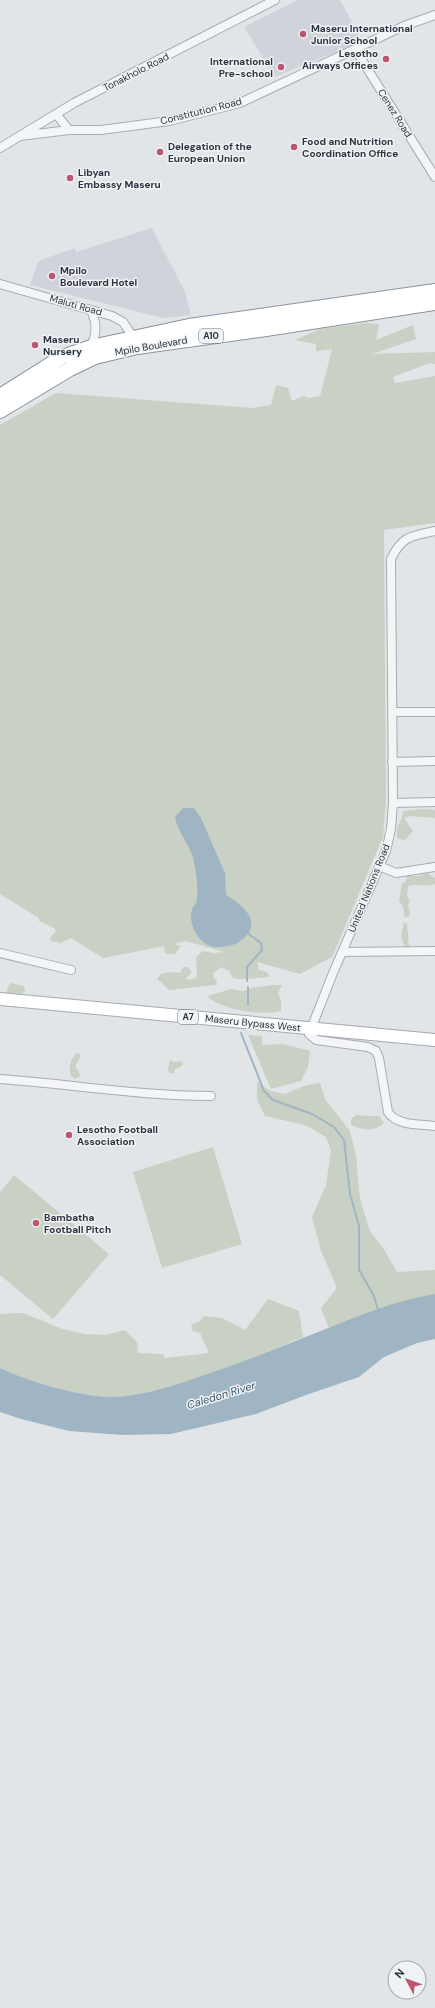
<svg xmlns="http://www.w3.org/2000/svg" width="435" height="2008" font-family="'DM Sans',sans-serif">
	<rect width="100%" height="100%" fill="#e1e5e8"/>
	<path fill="#cfd4da" d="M298 0H340L362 41 275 77 244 27Z
		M152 228 185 292 191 315 163 318 30 285 38 262 41 260 75 248 76 252Z"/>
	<path fill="#c8d1c3" d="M365 323 379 324 376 340 413 325 416 339 372 354 435 352V364L430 363 393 377 395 383 435 376V523L384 530 386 801 383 837 332 957 300 974 257 962 259 970 267 972 270 977C261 977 239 981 233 978L229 971 221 967 213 973 214 979 217 980 216 985 169 990 160 981 157 980 160 974 171 972 180 973 183 967H188L192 973 186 978 188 980 197 978 196 957 203 951 213 953 224 952 186 941 173 944 181 946 175 954H166L164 950 165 946 103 958 71 938 60 943 51 941 50 938 56 931 54 928 39 921V918L0 894V425L56 393 252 408 271 405 276 385 288 388 292 401 303 396 309 398 320 396 332 349 316 351V344L295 340 320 329Z
		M422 809 435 810V818L410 816 404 818 413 831 405 840 398 839C393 827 404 821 403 811Z
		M427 873 435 878V884C426 888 416 883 408 886L407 896 410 901 408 906 410 915 405 918 403 906 399 902 402 884 406 881 407 876H419Z
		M404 922 407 924 409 947H407L404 945 401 936Z
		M11 983 24 986 25 991 22 994 7 993 8 986Z
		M273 985H282L278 993 281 1001V1011C263 1016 220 1010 207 996L231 989 243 991 251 988Z
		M248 1035 262 1036V1045L283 1044 310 1051 308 1067 301 1081 271 1089Z
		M77 1053 80 1054V1058L75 1066 81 1076 75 1079C66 1074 70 1058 77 1053Z
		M170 1060 174 1062 181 1061 183 1064 182 1066 175 1069 174 1073H169L168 1068Z
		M257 1082 271 1091 285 1094 304 1086 320 1083 325 1099 350 1131 356 1155 360 1199 370 1231 385 1251 397 1272 435 1270V1294L392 1305 329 1328 321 1308 337 1288 321 1251 312 1217 326 1185 331 1151 326 1137 305 1125 265 1116 257 1100Z
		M356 1115C365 1116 371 1116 379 1116L384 1123C375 1132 361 1130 351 1125V1119Z
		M213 1147 242 1244 162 1268 133 1172Z
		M14 1175 109 1254 53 1319 0 1275V1192Z
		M268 1299 299 1311 303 1337C244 1361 176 1395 112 1397 81 1397 27 1381 0 1368V1314L23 1313 62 1329 85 1334 105 1335 125 1330 137 1342 138 1353 163 1354 165 1358 209 1353 200 1333 193 1331 191 1325 200 1321 204 1316 222 1318 245 1330Z"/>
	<path fill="#a0b5c4" d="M183 808H194L201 818 225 873 226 895C238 902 261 918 247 935 239 944 232 946 220 947 202 950 187 926 192 909 194 905 197 903 197 898 198 888 197 878 195 868 194 862 193 855 190 850 185 839 177 829 175 817Z
		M435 1294V1339L417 1343 384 1357 359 1377 306 1395 256 1414 171 1434 123 1435 69 1431 21 1419 0 1412V1368C30 1382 77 1396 111 1397 139 1397 169 1387 196 1378 239 1364 281 1347 323 1330 359 1316 396 1300 435 1294Z"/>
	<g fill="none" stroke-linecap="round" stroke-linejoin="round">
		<path stroke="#a0b5c4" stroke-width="2" d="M246 932 261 943 262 950 247 967V981
			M248 987V1005
			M241 1033 264 1091 273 1100 312 1114 334 1127 344 1140 350 1194 359 1226V1270L374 1296 378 1310"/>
		<g stroke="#a7acb2" stroke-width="10">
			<path id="street" d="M355 49 435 177
				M56 114 69 130
				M20 136 69 130H101L169 121 240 103 404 26 435 15
				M0 148 74 103 275 0
				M0 284 112 316 123 322 135 340
				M91 310C97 324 97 332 91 347
				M435 531C411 536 402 536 391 559L393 803 391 829 386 851 333 973 309 1034 316 1040 368 1047 376 1051 379 1058 388 1112C397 1126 420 1124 435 1126
				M392 712H435
				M392 762 435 761
				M393 803 435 802
				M379 866 396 873 435 867
				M342 952 435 951
				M0 953 71 970
				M0 1079C70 1084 140 1096 211 1096"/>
		</g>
		<g stroke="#a2aab2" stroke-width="14">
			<path id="primary" d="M0 999 435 1040"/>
		</g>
		<g stroke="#8a949d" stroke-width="16">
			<path id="highway" d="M0 396 62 357 91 347 189 326 435 291
				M0 411 70 369 95 357 137 347 266 329 435 303"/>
		</g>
		<use href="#street" stroke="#f3f5f7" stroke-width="8"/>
		<use href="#primary" stroke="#fff" stroke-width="12"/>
		<use href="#highway" stroke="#fff" stroke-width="14"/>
	</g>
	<g fill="#be5570" stroke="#f0f3f6" stroke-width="1.5">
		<circle cx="303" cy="34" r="4"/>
		<circle cx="386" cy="59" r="4"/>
		<circle cx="281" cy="67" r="4"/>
		<circle cx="294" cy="147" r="4"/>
		<circle cx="160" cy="152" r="4"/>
		<circle cx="70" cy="178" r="4"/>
		<circle cx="52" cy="276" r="4"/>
		<circle cx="35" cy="345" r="4"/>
		<circle cx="69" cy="1135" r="4"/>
		<circle cx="36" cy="1223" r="4"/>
	</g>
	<g text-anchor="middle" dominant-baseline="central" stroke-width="3" stroke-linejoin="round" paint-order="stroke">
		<g fill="#f0f3f6" stroke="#666d75" stroke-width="1">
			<rect x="199" y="329" width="24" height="14" rx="3"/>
			<rect x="178" y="1010" width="20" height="14" rx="3"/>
		</g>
		<g font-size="9" font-weight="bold" fill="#2b343e">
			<text x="211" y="336">A10</text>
			<text x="188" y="1017">A7</text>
		</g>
		<g font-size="10" font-weight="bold" fill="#2b343e" stroke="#f0f3f6" text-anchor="start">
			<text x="311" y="28">Maseru International<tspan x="311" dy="12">Junior School</tspan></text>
			<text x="378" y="53" text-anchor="end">Lesotho<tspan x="378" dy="12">Airways Offices</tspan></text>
			<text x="273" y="61" text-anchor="end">International<tspan x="273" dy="12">Pre-school</tspan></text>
			<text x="302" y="141">Food and Nutrition<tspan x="302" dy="12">Coordination Office</tspan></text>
			<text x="168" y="146">Delegation of the<tspan x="168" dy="12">European Union</tspan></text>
			<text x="78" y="172">Libyan<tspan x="78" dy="12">Embassy Maseru</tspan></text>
			<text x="60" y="270">Mpilo<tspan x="60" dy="12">Boulevard Hotel</tspan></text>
			<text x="43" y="339">Maseru<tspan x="43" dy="12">Nursery</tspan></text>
			<text x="77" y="1129">Lesotho Football<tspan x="77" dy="12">Association</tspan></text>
			<text x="44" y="1217">Bambatha<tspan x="44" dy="12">Football Pitch</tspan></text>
		</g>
		<g font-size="10" fill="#2b343e" stroke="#f0f3f6">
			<text transform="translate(136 72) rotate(-27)">Tonakholo Road</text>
			<text transform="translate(201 111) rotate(-14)">Constitution Road</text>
			<text transform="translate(395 113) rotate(58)">Cenez Road</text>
			<text transform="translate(76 305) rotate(16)">Maluti Road</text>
			<text transform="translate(151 346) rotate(-10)">Mpilo Boulevard</text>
			<text transform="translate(369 888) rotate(-68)">United Nations Road</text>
			<text transform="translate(253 1023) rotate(6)">Maseru Bypass West</text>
		</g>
		<g font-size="11" font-style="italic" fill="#3a566d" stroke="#f0f3f6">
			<text transform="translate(221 1395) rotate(-17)">Caledon River</text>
		</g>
	</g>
	<g transform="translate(407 1980) rotate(311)"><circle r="19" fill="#f0f3f6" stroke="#a1a7ac"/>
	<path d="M0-3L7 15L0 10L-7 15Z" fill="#be5570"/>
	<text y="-6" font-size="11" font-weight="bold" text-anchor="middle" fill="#2b343e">N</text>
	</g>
</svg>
